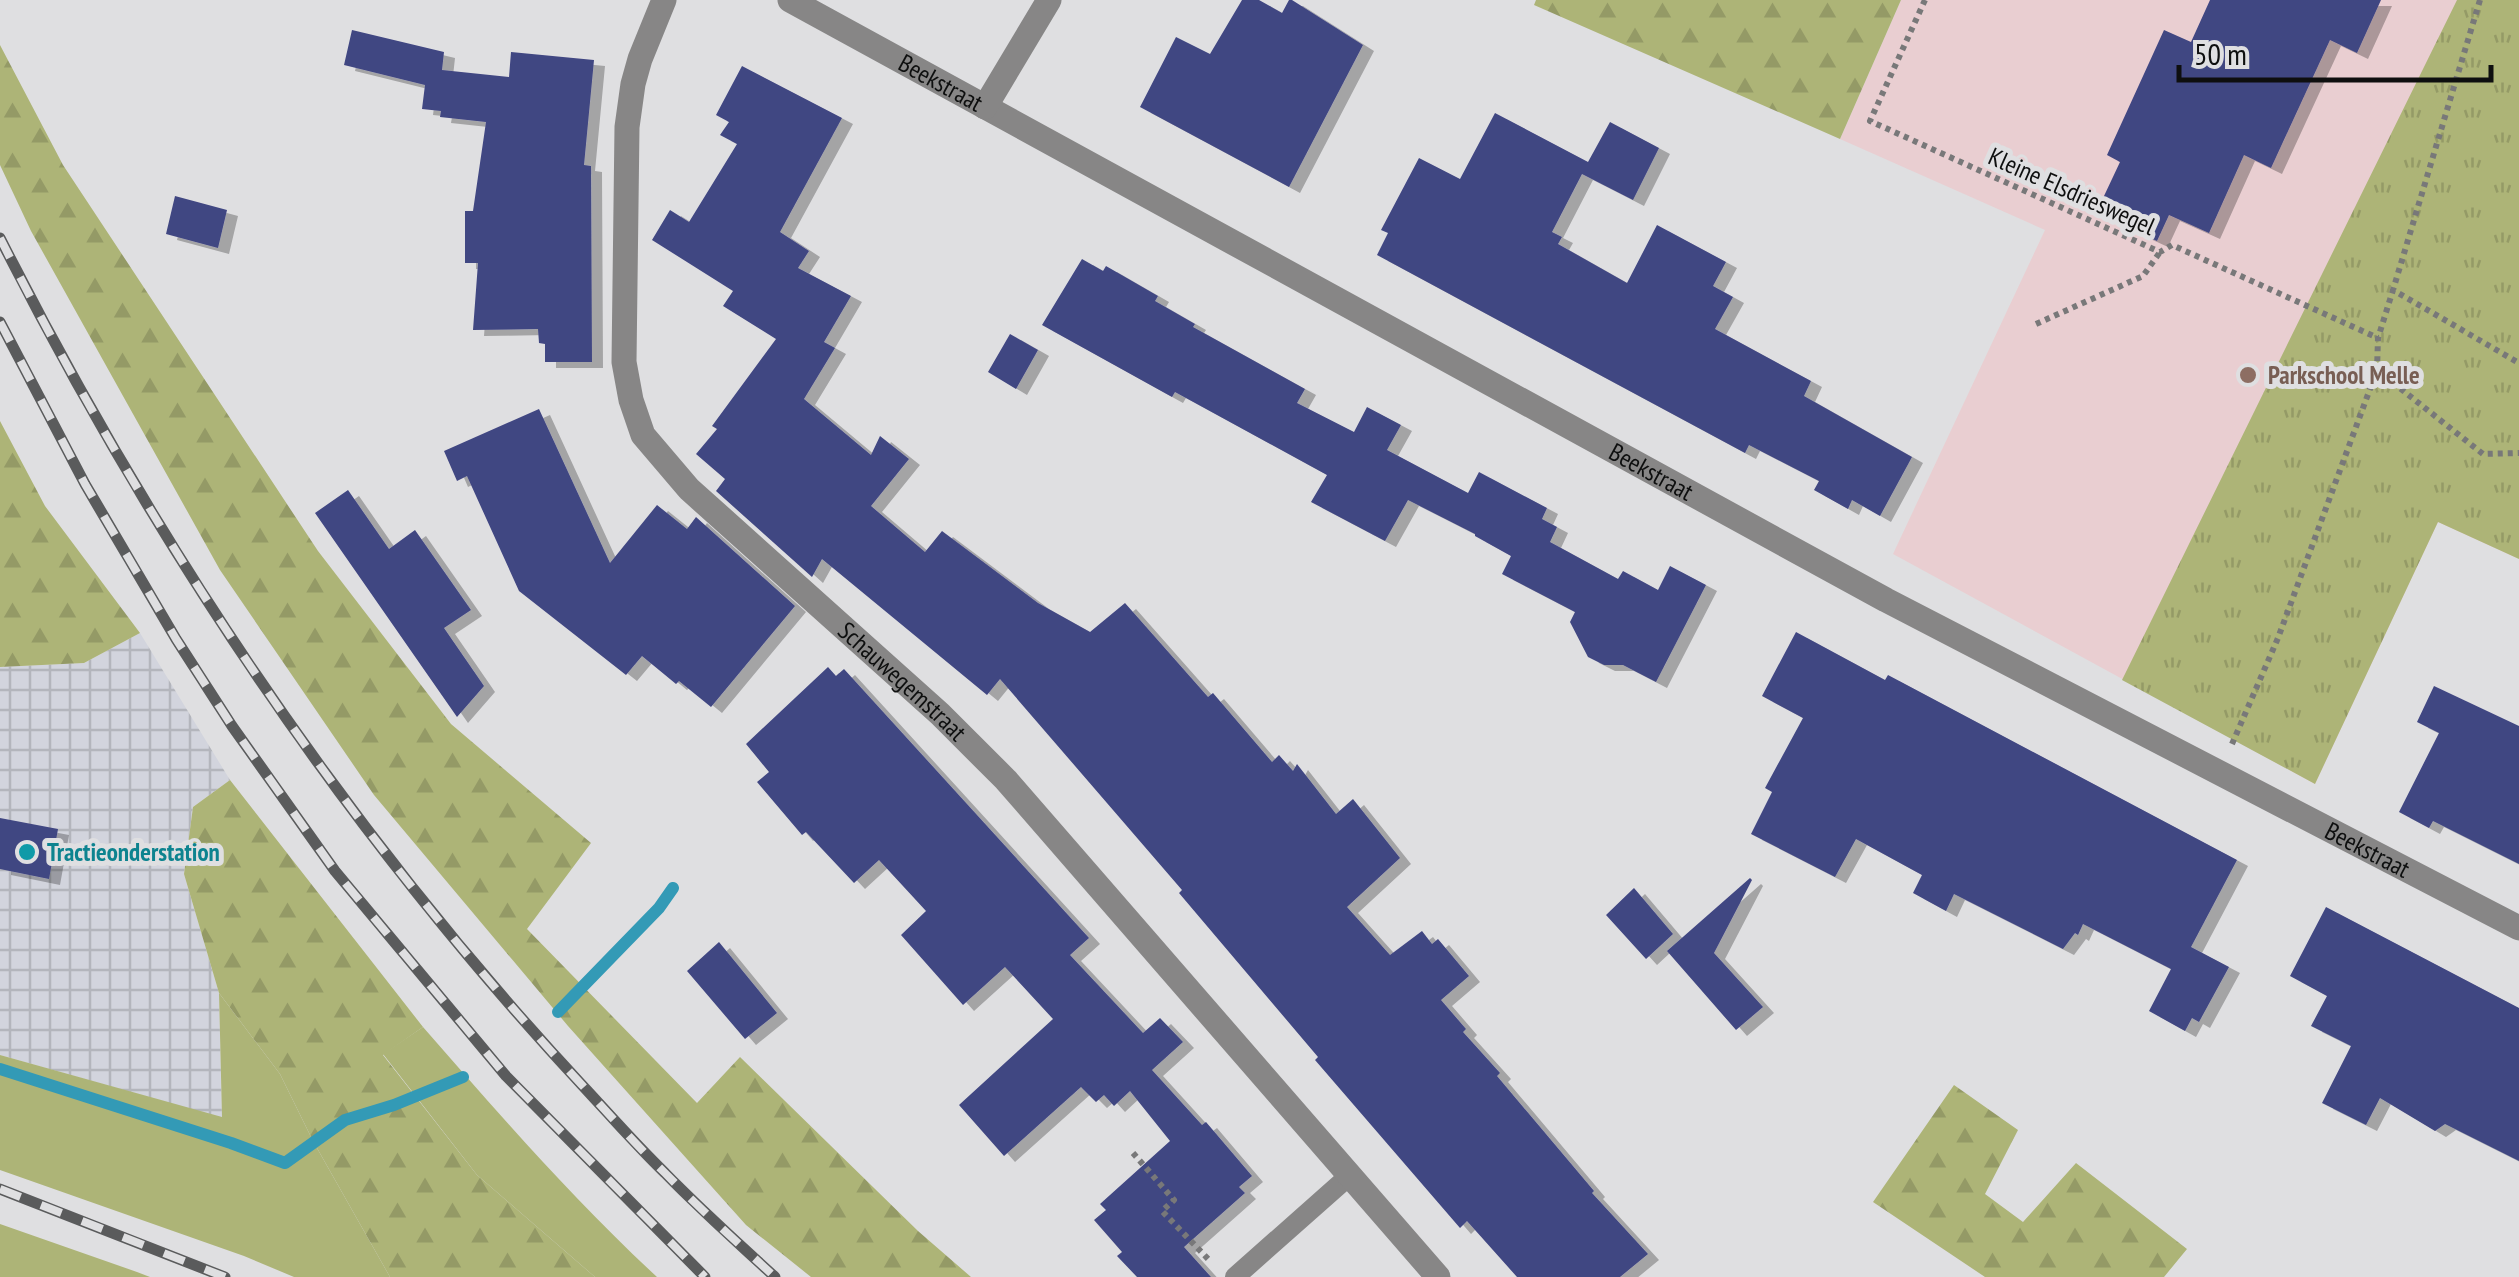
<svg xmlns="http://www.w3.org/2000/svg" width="2519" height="1277" font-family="'PT Sans Narrow',sans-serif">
	<defs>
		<pattern id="industrial-grid" width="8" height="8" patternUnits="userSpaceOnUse" patternTransform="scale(2.5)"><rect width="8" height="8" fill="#d2d4dd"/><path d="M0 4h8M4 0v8" fill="none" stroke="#b3b5bc"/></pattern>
		<pattern id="forest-firs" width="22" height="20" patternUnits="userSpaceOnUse" patternTransform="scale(2.5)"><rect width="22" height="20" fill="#adb477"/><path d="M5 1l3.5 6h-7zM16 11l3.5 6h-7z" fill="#949a66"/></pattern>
		<pattern id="park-tufts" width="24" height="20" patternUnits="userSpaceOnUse" patternTransform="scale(2.5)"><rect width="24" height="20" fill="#adb477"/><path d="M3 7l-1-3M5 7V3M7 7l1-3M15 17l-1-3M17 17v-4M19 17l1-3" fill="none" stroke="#949a66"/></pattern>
		<filter id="shadow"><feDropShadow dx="11" dy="6" stdDeviation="0" flood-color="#0004"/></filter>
	</defs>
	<rect width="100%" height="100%" fill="#dfdfe1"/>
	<path fill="url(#industrial-grid)" d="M140 633 230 780 193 807 184 874 219 993 222 1118 0 1055V667L84 663Z"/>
	<path fill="#e9ced1" d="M1901 0H2519V559L2438 522 2315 784 1893 554 2045 230 1840 139Z"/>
	<path fill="#adb477" d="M219 993 280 1074 313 1141 390 1277H294L244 1256 0 1170V1055L222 1117Z
		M423 1027C498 1113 573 1199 657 1277H595L477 1175 383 1054Z
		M0 1224 137 1272 150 1277H0Z"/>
	<path fill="url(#forest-firs)" d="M1536 0H1901L1840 139 1534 5Z
		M0 45 63 165 318 551 451 724 591 843 527 929 697 1103 740 1057 918 1231 971 1277H811L746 1225 568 1026 374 795 220 570 31 231 0 165Z
		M0 421 45 506 140 633 84 663 0 667Z
		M230 780 423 1027 383 1055 477 1175 595 1277H390L313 1141 280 1074 219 993 184 874 193 807Z
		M1954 1085 2018 1130 1985 1194 2023 1222 2076 1163 2187 1249 2164 1277H1985L1873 1202Z"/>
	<path fill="url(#park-tufts)" d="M2457 0H2519V559L2438 522 2315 784 2122 680Z"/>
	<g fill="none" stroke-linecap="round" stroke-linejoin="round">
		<path stroke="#339ab6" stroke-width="12" d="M558 1012 659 908 673 888
			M0 1069 231 1143 285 1163 345 1120 394 1105 463 1077"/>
	</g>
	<path fill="#414682" filter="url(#shadow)" d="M1242 0H1259L1282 13 1289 0H1292L1363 45 1289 187 1140 107 1176 37 1210 54Z
		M2210 0H2381L2357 53 2330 40 2271 168 2244 155 2209 233 2169 215 2157 241 2096 213 2120 162 2107 155 2164 30 2191 42Z
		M352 30 444 52 442 70 509 77 511 52 594 60 584 165 591 166 592 362H545V344L539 343 538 329 473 330 478 263H465V211H473L486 122 440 117 441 111 422 109 425 85 344 65Z
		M742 66 842 118 780 232 809 251 798 268 851 296 824 342 835 348 804 399 871 455 880 436 909 459 871 506 925 552 942 531 1038 603 1090 632 1125 603 1208 697 1213 693 1272 762 1279 755 1293 771 1297 764 1336 814 1353 799 1400 858 1347 907 1390 955 1422 931 1432 944 1438 939 1469 976 1441 1000 1466 1029 1463 1032 1500 1073 1497 1076 1594 1191 1592 1193 1648 1254 1620 1277H1517L1467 1221 1460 1228 1315 1060 1318 1057 1179 893 1182 890 1000 679 987 695 822 559 812 577 716 491 725 479 696 454 717 429 712 426 776 339 723 306 733 291 652 240 670 210 689 222 737 144 720 135 729 122 716 115Z
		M1495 113 1588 162 1610 122 1659 148 1633 200 1582 174 1552 232 1562 237 1558 244 1627 283 1657 225 1726 262 1713 286 1733 297 1715 329 1811 381 1804 396 1912 457 1880 516 1852 500 1848 509 1814 490 1819 481 1749 445 1745 453 1377 255 1388 233 1381 230 1419 158 1460 179Z
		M175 196 227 210 218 248 166 234Z
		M1082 259 1103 271 1106 266 1158 296 1155 301 1195 324 1193 327 1305 389 1297 403 1354 432 1367 407 1401 425 1387 450 1468 493 1479 472 1547 508 1542 519 1557 527 1550 542 1618 579 1623 571 1658 590 1670 566 1706 585 1656 682 1623 665H1604L1588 657 1570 622 1575 612 1502 574 1511 556 1475 536V534L1408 500 1385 541 1311 502 1327 475 1175 392 1172 397 1042 325Z
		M1010 334 1038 350 1016 389 988 372Z
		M539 409 610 563 657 505 687 529 696 517 795 606 711 707 679 681 676 684 642 656 626 675 519 591 467 476 457 481 444 451Z
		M348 490 389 549 415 530 471 610 444 628 484 686 457 717 315 513Z
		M1796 632 1885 680 1888 675 2237 860 2191 947 2229 967 2199 1022 2192 1018 2185 1031 2149 1011 2171 969 2083 924 2078 935 2075 933 2063 949 1954 894 1946 911 1913 893 1922 875 1856 839 1835 877 1751 834 1772 792 1765 788 1803 718 1762 696Z
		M828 667 836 676 844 669 1089 938 1070 955 1143 1033 1160 1018 1183 1042 1152 1070 1202 1125 1206 1122 1252 1176 1239 1187 1245 1193 1184 1247 1211 1277H1137L1117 1256 1122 1252 1094 1220 1106 1210 1100 1204 1170 1141 1130 1091 1114 1106 1104 1095 1096 1102 1081 1087 1004 1156 959 1105 1053 1019 1005 967 963 1005 901 935 926 911 879 860 854 883 806 832 802 835 757 782 769 772 746 744Z
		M2434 686 2519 726V864L2433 821 2429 828 2399 812 2439 733 2417 722Z
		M0 818 58 829 49 879 0 869Z
		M1750 878 1752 880 1714 953 1763 1007 1736 1030 1667 951Z
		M1634 888 1673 934 1646 959 1606 915Z
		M2326 907 2519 1008V1161L2445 1124 2435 1131 2380 1098 2366 1125 2322 1103 2351 1046 2311 1026 2327 996 2290 976Z
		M719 942 777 1013 745 1039 687 971Z"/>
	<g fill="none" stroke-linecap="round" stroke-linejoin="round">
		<path stroke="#787879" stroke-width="6" stroke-dasharray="5 5" stroke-linecap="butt" d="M1925 0 1870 121 2160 252 2172 245 2378 338
			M2480 0 2393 290 2519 363
			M2036 324 2143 276 2160 252
			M2377 370 2483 454 2519 453
			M2232 744 2278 638 2377 370 2378 338 2393 290
			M1133 1153 1174 1200 1162 1211 1211 1262"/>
		<path stroke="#878686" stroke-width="20" d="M1235 1277 1349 1176"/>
		<g stroke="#878686" stroke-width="25">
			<path id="s1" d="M664 0 640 59 633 84 627 127 624 362 631 400 643 435 689 489 940 714 1006 780 1438 1277"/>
			<path id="s2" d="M790 0 1886 600 2519 928"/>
			<path d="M985 107 1049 0"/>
		</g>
		<g stroke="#5a5b5c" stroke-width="11">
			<path id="rail" d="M0 238C155 545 347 832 582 1085 609 1114 636 1145 665 1173 700 1209 738 1243 775 1277
				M0 322 85 484 176 639 232 726 335 871 506 1076 705 1277
				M0 1189 225 1277"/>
		</g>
		<use href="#rail" stroke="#dfdfe1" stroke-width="8" stroke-dasharray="22" stroke-linecap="butt"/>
	</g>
	<circle fill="#8d6e63" stroke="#dfdfe1" stroke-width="4" cx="2248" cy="375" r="10"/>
	<circle fill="#0f9aa8" stroke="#dfdfe1" stroke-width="4" cx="27" cy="852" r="10"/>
	<g text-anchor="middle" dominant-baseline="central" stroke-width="10" stroke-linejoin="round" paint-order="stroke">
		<g font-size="25" fill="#0e0f0f" stroke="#dfdfe1">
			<text stroke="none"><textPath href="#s2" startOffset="172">Beekstraat</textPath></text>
			<text transform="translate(2072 191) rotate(24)">Kleine Elsdrieswegel</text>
			<text stroke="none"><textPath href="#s2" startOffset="982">Beekstraat</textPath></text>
			<text stroke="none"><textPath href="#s1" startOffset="802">Schauwegemstraat</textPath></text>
			<text stroke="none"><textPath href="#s2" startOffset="1792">Beekstraat</textPath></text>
		</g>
		<g font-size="25" font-weight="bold" fill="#785e54" stroke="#dfdfe1" text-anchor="start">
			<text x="2268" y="375">Parkschool Melle</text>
		</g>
		<g font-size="25" font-weight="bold" fill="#0d838f" stroke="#dfdfe1" text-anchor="start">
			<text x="47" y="852">Tractieonderstation</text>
		</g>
	</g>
	<path d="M2179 65v15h312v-15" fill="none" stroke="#0e0f0f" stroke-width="5"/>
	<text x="2194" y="65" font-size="30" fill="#0e0f0f" stroke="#dfdfe1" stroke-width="8" paint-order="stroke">50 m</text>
</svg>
